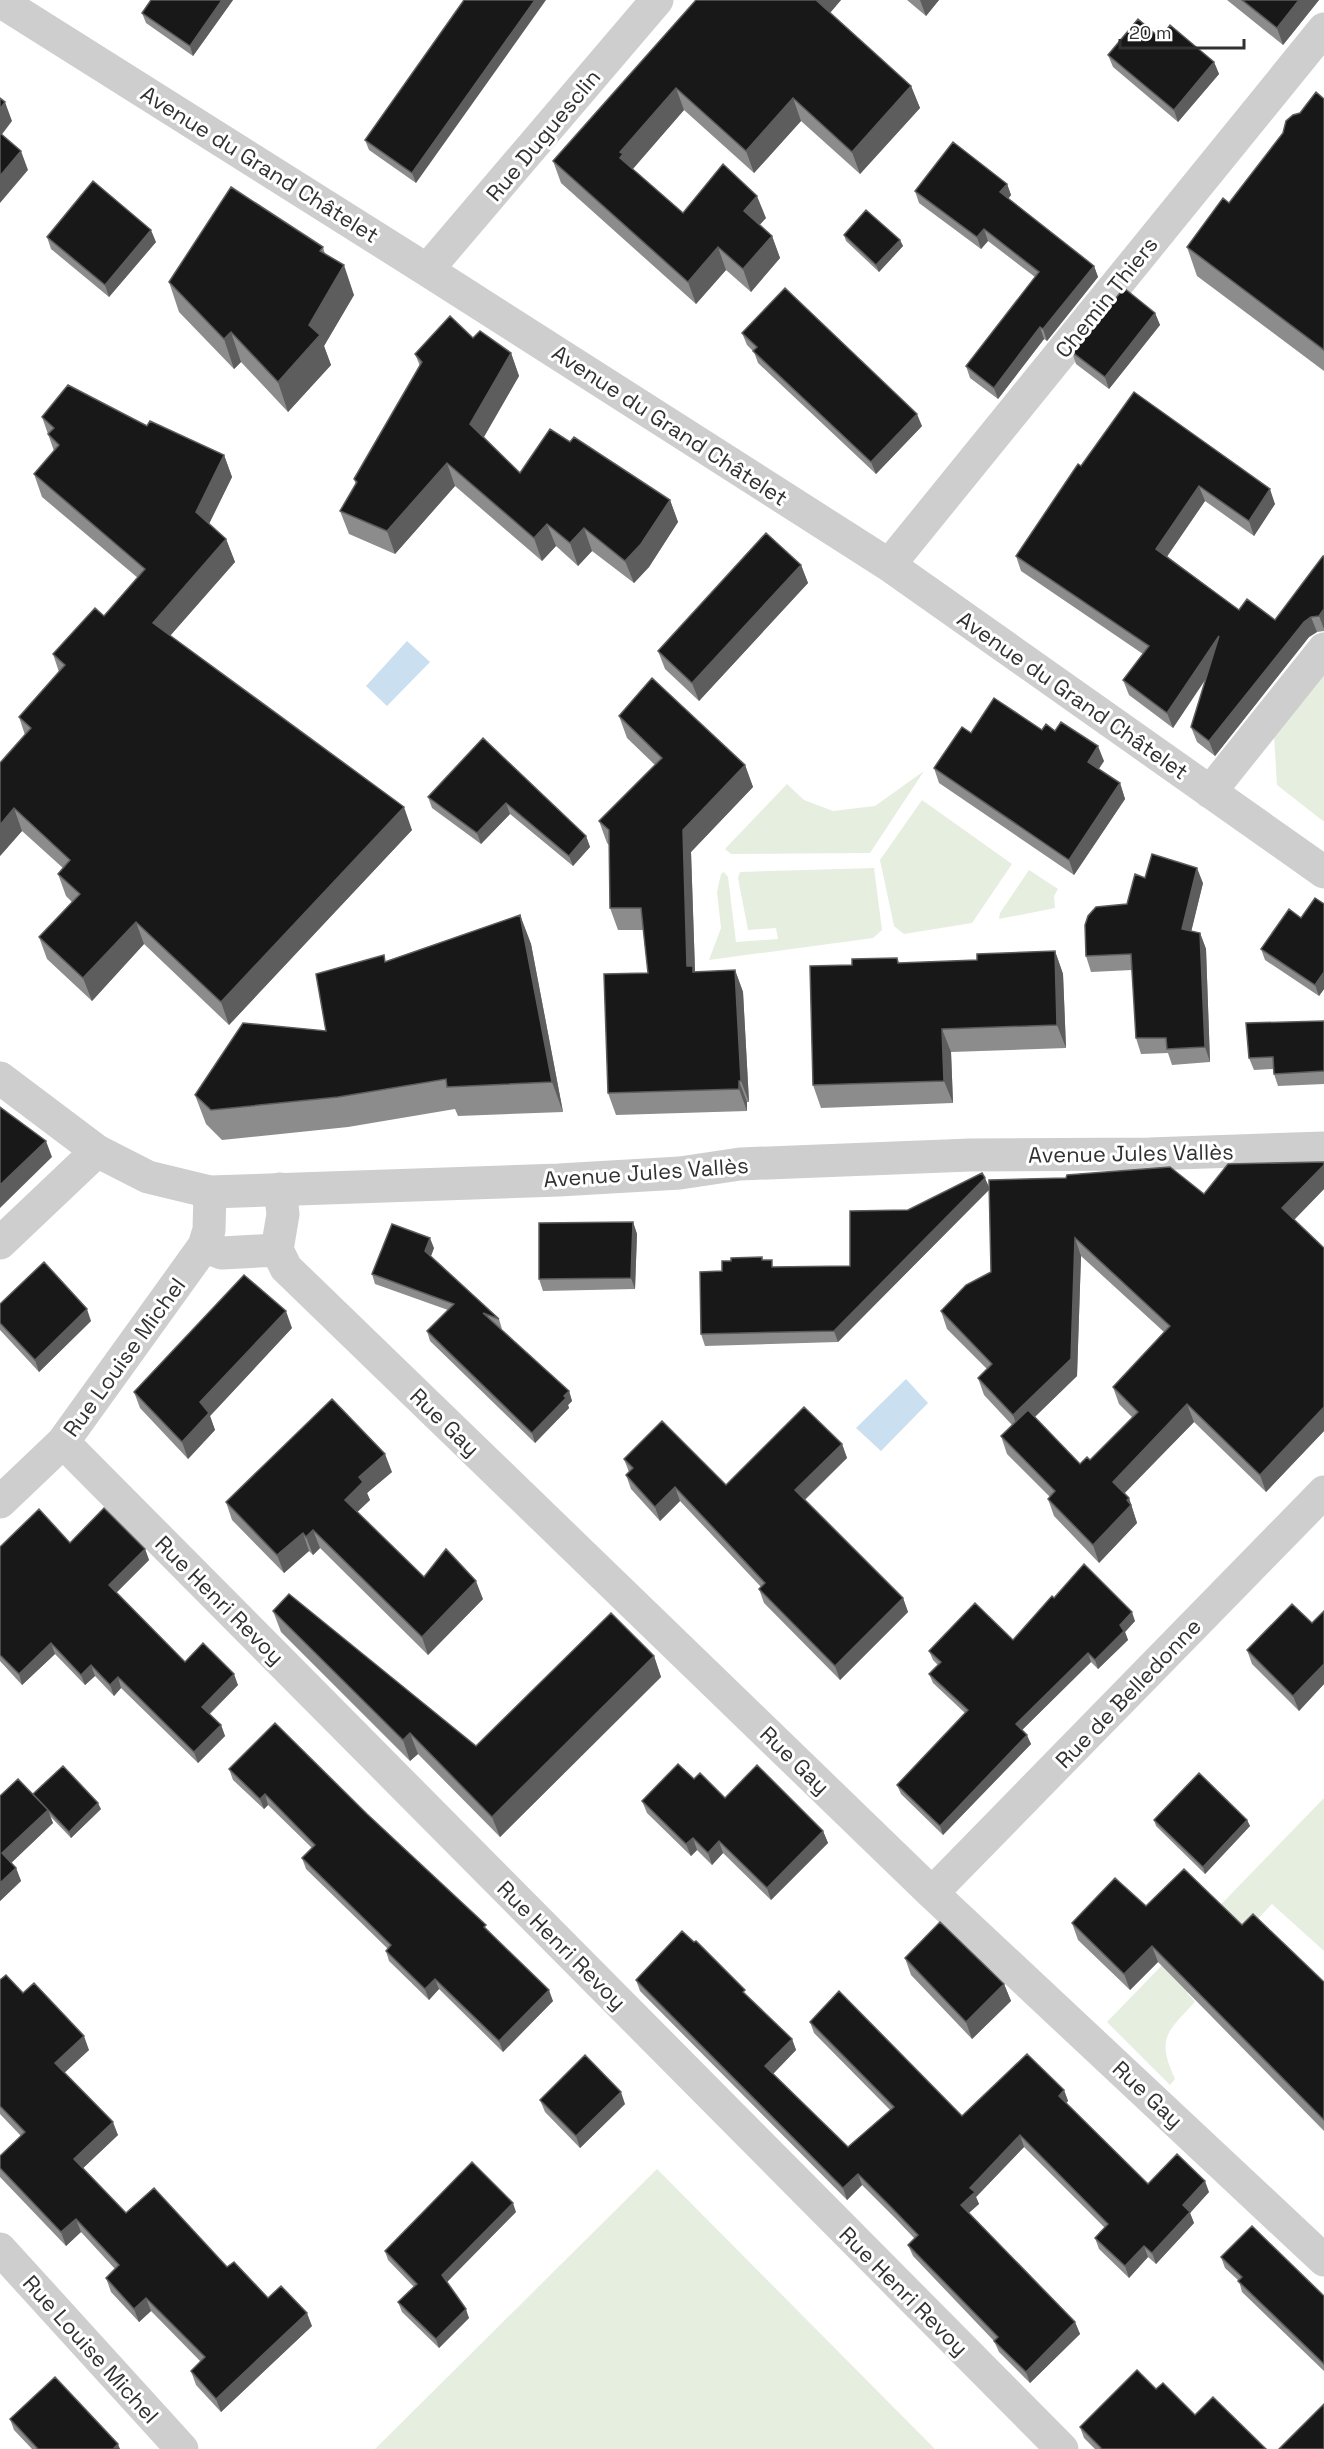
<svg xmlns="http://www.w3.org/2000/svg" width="1324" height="2449" font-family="'Space Grotesk',sans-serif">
	<rect width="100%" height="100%" fill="#fff"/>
	<path fill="#e6eedf" d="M1324 672V821H1323L1277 785 1274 735Z
		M924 771 870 853 731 854 725 849 787 784 804 800 833 811 875 806Z
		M922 800 1012 864 972 923 904 934 894 926 880 860Z
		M874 868 882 930 873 938 709 960 721 928 717 892 721 874 724 872 728 877 736 942 778 939 776 928 748 930 738 878 740 872Z
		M1029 870 1058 889 1054 896 1055 908 999 919 1000 913Z
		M1324 1798V1951L1272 1904 1187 1993 1195 2002C1167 2032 1156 2038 1175 2079L1170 2085 1107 2022Z
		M657 2169 935 2449H375Z"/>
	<path fill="#cadfef" d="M407 641 430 662 387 706 366 686Z
		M906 1379 928 1403 881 1451 856 1428Z"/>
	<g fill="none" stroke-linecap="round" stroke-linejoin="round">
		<path stroke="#cecece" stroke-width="33" d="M0 1 427 270 889 565 1324 872
			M427 270 657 0
			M889 565 1324 29
			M1210 792 1324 649
			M280 1189 283 1214 277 1250 286 1268 932 1893 1324 2260
			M0 1243 97 1151
			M204 1246 222 1253 277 1250
			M63 1442 1062 2449
			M0 1502 63 1442 204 1246 209 1230 210 1192
			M932 1893 1324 1492
			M0 2249 182 2449"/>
		<path stroke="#cecece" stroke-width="33" d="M0 1078 97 1151 148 1177 210 1192 559 1180 680 1173 740 1164 970 1155 1149 1154 1324 1148"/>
	</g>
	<path fill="#8c8c8c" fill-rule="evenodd" d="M233 0 193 56 146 23 142 13Z
		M464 0 416 183 369 150 365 140Z
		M696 0H841L830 13 911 86 920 108 860 174 801 121 754 173 684 110 633 169 683 213 766 218 759 225 772 236 780 258 751 292 726 270 696 304 561 183 553 161Z
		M907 0H939L926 16Z
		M1227 0H1319L1283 45Z
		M1160 38 1214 62 1219 74 1178 122 1113 67 1108 55Z
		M1324 99V371L1197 276 1187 247 1229 203 1300 113Z
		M1007 184 1011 195 1008 199 1094 266 1098 277 1047 341 1044 339 998 399 970 378 966 366 1035 277 988 241 981 249 919 203 915 191Z
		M844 235 900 240 903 246 879 272 846 241Z
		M47 237 156 242 109 297 51 249Z
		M323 247 325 254 354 295 324 346 331 365 288 412 241 362 234 369 179 312 169 282Z
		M1155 313 1160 325 1109 389 1076 364 1072 352Z
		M742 333 922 426 876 474 758 363 754 352 747 345Z
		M473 338 511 353 519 376 484 437 520 473 570 442 670 500 678 522 649 567 634 583 592 551 578 566 556 546 542 561 455 486 395 554 349 534 340 511 356 485 354 479 420 366 415 354Z
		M1134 392 1275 504 1254 536 1205 501 1167 556 1239 610 1275 620 1324 556V631L1317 632 1309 637 1215 756 1197 742 1191 727 1206 679 1173 728 1129 695 1123 680 1143 654 1021 571 1016 556Z
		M42 417 147 426 224 455 232 477 209 524 226 539 235 562 170 636 412 830 229 1025 144 944 92 1001 47 959 39 937 72 902 66 896 58 874 63 868 22 831 0 856 25 735 19 717 59 672 53 654 104 616 138 578 42 497 34 474 54 451Z
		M801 565 808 583 699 701 665 669 658 651Z
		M619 716 745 765 753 787 691 852 695 971V972L735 970 743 992 749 1102H747V1111L616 1115 608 1093 648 973 643 930H618L610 908 609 845 607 843 599 821 655 765 627 738Z
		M1042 730 1104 761 1099 769 1120 783 1125 799 1074 875 939 783 934 768 971 733Z
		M483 738 586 836 590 847 573 866 510 814 481 844 432 808 428 797Z
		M1145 878 1203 883 1191 931 1200 933 1206 949 1210 1062 1172 1065 1168 1053 1141 1054 1136 1038 1132 970 1091 972 1086 956 1127 904Z
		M1324 904V989L1319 996 1265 960 1261 949 1301 918Z
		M520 915 531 944 563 1112 458 1116 455 1109 348 1127 222 1140 206 1124 195 1095 326 1031 386 961Z
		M1055 951 1063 974 1066 1048 951 1052 953 1103 821 1108 813 1085 852 965 897 958 899 963 977 960Z
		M1324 1021V1084L1278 1086 1274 1074V1069L1254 1070 1249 1058Z
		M1324 1162V1189L1294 1220 1324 1248V1431L1266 1492 1194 1422 1124 1493 1129 1498 1137 1523 1099 1563 1054 1516 1048 1499 1050 1497 1007 1454 1001 1436 1012 1425 984 1395 978 1378 987 1369 947 1329 941 1311 991 1272 989 1189 838 1342 705 1346 701 1334 722 1271 762 1257 763 1260 774 1267 850 1266 908 1210 989 1189 1204 1194ZM1081 1256 1164 1332 1113 1387 1119 1404 1132 1417 1090 1460 1080 1464 1035 1417 1077 1376Z
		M633 1222 637 1234 635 1289 543 1291 539 1279Z
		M434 1248 431 1256 499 1319 502 1329 498 1327 569 1391 572 1401 568 1405 569 1408 535 1443 430 1341 427 1331 448 1310 375 1284 372 1274Z
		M0 1304 91 1321 39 1372 0 1330Z
		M292 1328 210 1416 215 1430 188 1459 140 1408 134 1392Z
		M842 1444 847 1458 805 1500 903 1598 908 1612 840 1680 764 1603 759 1589 761 1587 680 1501 660 1521 631 1489 626 1475 629 1472 624 1459 726 1485Z
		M392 1472 367 1493 370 1500 357 1512 424 1577 483 1599 428 1655 320 1548 313 1555 309 1551 284 1573 232 1520 226 1502Z
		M70 1543 145 1549 149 1560 116 1593 185 1662 238 1685 210 1714 221 1725 225 1736 198 1763 121 1688 114 1696 95 1676 85 1685 55 1654 22 1685 0 1661V1547Z
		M1054 1598 1135 1621 1125 1632 1128 1640 1098 1669 1091 1662 1022 1730 1031 1744 943 1835 901 1794 897 1785 965 1713 933 1683 929 1674 938 1665 933 1660 929 1651 1013 1640Z
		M273 1611 476 1746 654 1656 661 1677 500 1837 418 1754 410 1761 281 1632Z
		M1324 1611V1684L1299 1711 1252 1664 1247 1650 1312 1623Z
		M229 1769 367 1814 489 1931 553 2001 503 2052 439 1989 429 2000 389 1961 386 1951 388 1949 306 1869 302 1858 312 1848 268 1805 264 1809 233 1780Z
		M694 1779 725 1798 823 1831 828 1843 771 1900 723 1853 712 1865 697 1850 691 1856 647 1813 642 1801Z
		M33 1794 101 1809 71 1838 50 1816 53 1823 11 1863 16 1868 21 1881 0 1901V1796Z
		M1154 1820H1247L1250 1826 1205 1874 1156 1826Z
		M1146 1906 1242 1925 1324 1982V2131L1158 1962 1130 1990 1078 1940 1072 1923Z
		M905 1958 1004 1984 1011 2001 972 2039 911 1975Z
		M0 1980 23 1993 89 2050 64 2072 118 2135 83 2168 126 2213 227 2267 268 2298 312 2326 221 2412 196 2385 191 2371 201 2362 151 2311 139 2322 111 2292 106 2278 115 2269 81 2232 66 2246 0 2177V2156L21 2136 0 2114Z
		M636 1980 748 1997 792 2039 796 2050 773 2074 848 2147 890 2110 814 2033 810 2022 962 2116 1064 2090 1068 2101 1066 2103 1148 2184 1209 2192 1190 2213 1194 2223 1156 2264 1148 2257 1129 2278 1099 2249 1095 2238 1105 2228 1024 2147 976 2197 979 2204 969 2213 1075 2322 1080 2334 1030 2383 999 2352 994 2341 913 2256 908 2245 915 2239 896 2219 862 2185 847 2200 640 1991Z
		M540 2100 625 2104 580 2148 545 2112Z
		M516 2212 447 2282 469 2318 439 2348 402 2312 398 2302 414 2287 388 2260 385 2251Z
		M1221 2257 1324 2296V2371L1242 2292 1239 2281 1225 2268Z
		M1156 2389 1195 2415 1266 2449H1095L1084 2438 1080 2427Z
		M10 2419 120 2449H32L14 2430Z"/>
	<path fill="#5d5d5d" d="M222 0H233L193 56 190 46Z
		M535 0H546L416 183 412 173Z
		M815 0H841L823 21Z
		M920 0H939L926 16Z
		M1299 0H1319L1283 45 1277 28Z
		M1214 62 1219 74 1178 122 1174 110Z
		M911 86 920 108 860 174 852 152Z
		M676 88 684 110 630 172 620 158V152Z
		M793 98 801 121 754 173 746 151Z
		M5 102 12 121 0 137V109Z
		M21 151 28 170 0 203V176Z
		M1007 184 1011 195 1004 204 1000 192Z
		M757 196 766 218 752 233 744 211Z
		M984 229 988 241 981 249 977 237Z
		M151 230 156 242 109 297 105 285Z
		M772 236 780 258 751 292 743 269Z
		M900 240 903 246 879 272 876 265Z
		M718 247 726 270 696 304 688 282Z
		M344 265 354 295 324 346 331 365 288 412 278 382 309 325Z
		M1094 266 1098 277 1047 341 1043 329Z
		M1155 313 1160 325 1109 389 1105 377Z
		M1040 327 1044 339 998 399 994 388Z
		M231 332 241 362 234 369 224 339Z
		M511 353 519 376 478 447 470 424Z
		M917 414 922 426 876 474 871 462Z
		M224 455 232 477 204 534 196 512Z
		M447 463 455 486 395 554 387 531Z
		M1199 486 1205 501 1162 564 1156 549Z
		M1270 489 1275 504 1254 536 1249 521Z
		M670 500 678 522 649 567 634 583 625 561Z
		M547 524 556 546 542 561 534 538Z
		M584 528 592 551 578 566 570 543Z
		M226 539 235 562 161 646 153 623Z
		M801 565 808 583 699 701 692 683Z
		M1324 609V629L1319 616Z
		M1311 617 1317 632 1309 637 1215 756 1209 741 1304 622Z
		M1219 636 1224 651 1173 728 1167 713Z
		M1098 746 1104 761 1093 777 1088 762Z
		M745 765 753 787 691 852 695 971 701 988 687 966 683 830Z
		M1120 783 1125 799 1074 875 1069 860Z
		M506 803 510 814 481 844 477 833Z
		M404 807 412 830 229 1025 221 1002Z
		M14 808 22 831 0 856V825Z
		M586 836 590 847 573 866 569 856Z
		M1197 868 1203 883 1188 945 1182 929Z
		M520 915 531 944 563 1112 552 1082Z
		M136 922 144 944 92 1001 83 978Z
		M1200 933 1206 949 1210 1062 1205 1047Z
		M1055 951 1063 974 1066 1048 1057 1025Z
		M735 970 743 992 749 1102 741 1081Z
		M1324 972V989L1319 996 1315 985Z
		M942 1029 951 1052 953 1103 944 1081Z
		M739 1081 747 1102V1111L739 1089Z
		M46 1141 52 1157 0 1208V1185Z
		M1324 1165V1189L1289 1225 1282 1208Z
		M985 1178 990 1189 838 1342 834 1331Z
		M633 1222 637 1234 635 1289 631 1278Z
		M430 1238 434 1248 429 1261 425 1251Z
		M1075 1238 1081 1256 1077 1376 1019 1432 1013 1415Z
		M87 1309 91 1321 39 1372 35 1360Z
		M286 1311 292 1328 210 1416 215 1430 188 1459 182 1442 200 1402Z
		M569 1391 572 1401 568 1405 569 1408 535 1443 532 1433Z
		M1187 1404 1194 1422 1119 1499 1113 1482Z
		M1324 1407V1431L1266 1492 1260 1475Z
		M842 1444 847 1458 800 1504 795 1490Z
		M385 1454 392 1472 367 1493 370 1500 351 1518 345 1500 359 1477Z
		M675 1487 680 1501 660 1521 655 1507Z
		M1129 1498 1137 1523 1099 1563 1093 1545Z
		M313 1530 320 1548 313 1555 306 1537Z
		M303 1533 309 1551 284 1573 277 1555Z
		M145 1549 149 1560 113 1596 109 1585Z
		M476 1581 483 1599 428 1655 422 1637Z
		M903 1598 908 1612 840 1680 835 1666Z
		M1132 1612 1135 1621 1125 1632 1128 1640 1098 1669 1095 1660 1120 1625Z
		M51 1643 55 1654 22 1685 19 1674Z
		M1088 1653 1091 1662 1019 1733 1016 1724Z
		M654 1656 661 1677 500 1837 492 1817Z
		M1324 1664V1684L1299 1711 1293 1696Z
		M91 1665 95 1676 85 1685 81 1675Z
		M234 1674 238 1685 206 1717 202 1707Z
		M118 1677 121 1688 114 1696 110 1685Z
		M221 1725 225 1736 198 1763 194 1752Z
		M410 1733 418 1754 410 1761 403 1740Z
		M1027 1735 1031 1744 943 1835 940 1826Z
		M265 1794 268 1805 264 1809 260 1799Z
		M98 1803 101 1809 71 1838 69 1832Z
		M48 1810 53 1823 7 1867 2 1853Z
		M1247 1820 1250 1826 1205 1874 1203 1867Z
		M823 1831 828 1843 771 1900 767 1888Z
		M693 1838 697 1850 691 1856 686 1844Z
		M719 1841 723 1853 712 1865 708 1853Z
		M16 1868 21 1881 0 1901V1883Z
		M1152 1946 1158 1962 1130 1990 1124 1974Z
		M435 1979 439 1989 429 2000 425 1989Z
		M1004 1984 1011 2001 972 2039 966 2022Z
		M549 1990 553 2001 503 2052 499 2041Z
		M84 2036 89 2050 60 2077 55 2063Z
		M792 2039 796 2050 769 2078 765 2066Z
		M1064 2090 1068 2101 1063 2107 1059 2096Z
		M621 2092 625 2104 580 2148 576 2136Z
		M113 2122 118 2135 79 2172 74 2159Z
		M1020 2135 1024 2147 976 2197 979 2204 965 2216 961 2205 970 2188Z
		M858 2174 862 2185 847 2200 843 2188Z
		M1205 2181 1209 2192 1190 2213 1194 2223 1156 2264 1152 2253 1183 2205Z
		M513 2203 516 2212 445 2284 442 2275Z
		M76 2219 81 2232 66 2246 61 2232Z
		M1144 2246 1148 2257 1129 2278 1125 2266Z
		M146 2298 151 2311 139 2322 134 2309Z
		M466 2309 469 2318 439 2348 436 2339Z
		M307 2313 312 2326 221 2412 216 2399Z
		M1075 2322 1080 2334 1030 2383 1026 2372Z
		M118 2444 120 2449H113Z"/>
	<path fill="#181818" stroke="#5d5d5d" stroke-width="1.5" d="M151 0H222L190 46 142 13Z
		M464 0H535L412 173 365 140Z
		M696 0H816L911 86 852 152 793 98 746 151 676 88 620 152 623 154 620 158 683 213 723 164 757 196 744 211 772 236 743 269 718 247 688 282 553 161Z
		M1242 0H1299L1277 28Z
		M1138 19 1160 38 1170 25 1214 62 1174 110 1108 55Z
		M1316 92 1324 99V350L1187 247 1223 198 1229 203 1283 133 1286 121 1293 115 1300 113Z
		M0 98 5 102 0 109Z
		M0 133 21 151 0 176Z
		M953 142 1007 184 1000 192 1094 266 1043 329 1040 327 994 388 966 366 1039 272 984 229 977 237 915 191Z
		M93 181 151 230 105 285 47 237Z
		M231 187 323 247 320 251 344 265 309 325 320 335 278 382 231 332 224 339 169 282Z
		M866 210 900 240 876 265 844 235Z
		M785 288 917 414 871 462 753 351 757 347 742 333Z
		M1124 288 1155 313 1105 377 1072 352Z
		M450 316 473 338 480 331 511 353 470 424 520 473 550 429 570 442 574 437 670 500 641 544 625 561 584 528 570 543 547 524 534 538 447 463 387 531 340 511 357 482 354 479 422 362 415 354Z
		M68 385 147 426 150 421 224 455 196 512 226 539 153 623 404 807 221 1002 136 922 83 978 39 937 80 894 58 874 70 860 14 808 0 825V763L31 728 19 717 65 665 53 654 95 608 104 616 145 569 34 474 59 445 48 434 54 428 42 417Z
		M1134 392 1270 489 1249 521 1199 486 1156 549 1239 610 1247 599 1275 620 1323 556H1324V609L1319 616 1311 617 1304 622 1209 741 1191 727 1219 636 1167 713 1123 680 1149 646 1016 556 1078 464 1081 466Z
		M766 533 801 565 692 683 658 651Z
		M652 678 745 765 683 830 687 966H693V972L735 970 741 1081H739V1089L608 1093 604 974 648 973 641 908H610L609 830 599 821 662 758 619 716Z
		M994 698 1042 730 1046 724 1055 731 1061 722 1098 746 1088 762 1120 783 1069 860 934 768 962 727 971 733Z
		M483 738 586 836 569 856 506 803 477 833 428 797Z
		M1152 854 1197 868 1182 929 1200 933 1205 1047 1167 1049 1166 1038H1136L1131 954 1086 956 1085 925 1088 916 1096 907 1127 904 1135 874 1145 878Z
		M1315 898 1324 904V972L1315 985 1261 949 1289 909 1301 918Z
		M520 915 552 1082 447 1087 446 1079 338 1097 211 1110 195 1095 243 1023 326 1031 316 974 384 955 385 962Z
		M1055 951 1057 1025 942 1029 944 1081 813 1085 810 966 852 965V959L897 958 898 963 977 960V954Z
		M1324 1021V1071L1274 1074 1273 1057 1249 1058 1246 1023Z
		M0 1107 46 1141 0 1185Z
		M1324 1162V1165L1282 1208 1324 1248V1407L1260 1475 1187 1404 1113 1482 1129 1498 1127 1500 1131 1505 1093 1545 1048 1499 1055 1491 1001 1436 1028 1410 1080 1464 1087 1457 1090 1460 1138 1412 1113 1387 1170 1326 1075 1238 1071 1359 1013 1415 978 1378 992 1364 941 1311 966 1285 991 1272 989 1180 1066 1178 1067 1175 1170 1167 1204 1194 1228 1164Z
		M982 1173 985 1178 834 1331 701 1334 700 1272 722 1271V1261H731V1258L762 1257V1260H772V1267L850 1266V1211L908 1210Z
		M633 1222 631 1278 539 1279V1223Z
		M392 1224 430 1238 425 1251 499 1319 483 1313 569 1391 564 1396 566 1398 532 1433 427 1331 454 1304 372 1274Z
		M44 1262 87 1309 35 1360 0 1323V1304Z
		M244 1275 286 1311 200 1402 209 1413 182 1442 134 1392Z
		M332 1399 385 1454 359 1477 363 1482 345 1500 424 1577 446 1549 476 1581 422 1637 313 1530 306 1537 303 1533 277 1555 226 1502Z
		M804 1407 842 1444 795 1490 903 1598 835 1666 759 1589 765 1583 675 1487 655 1507 626 1475 633 1468 624 1459 662 1421 726 1485Z
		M104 1508 145 1549 109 1585 185 1662 203 1643 234 1674 202 1707 221 1725 194 1752 118 1677 110 1685 91 1665 81 1675 51 1643 19 1674 0 1655V1547L39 1509 70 1543Z
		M1084 1564 1132 1612 1120 1625 1124 1631 1095 1660 1088 1653 1016 1724 1027 1735 940 1826 897 1785 968 1710 929 1674 941 1662 929 1651 975 1603 1013 1640 1052 1596 1054 1598Z
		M289 1594 476 1746 611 1613 654 1656 492 1817 410 1733 403 1740 273 1611Z
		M1292 1604 1312 1623 1324 1611V1664L1293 1696 1247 1650Z
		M275 1723 367 1814 486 1925 484 1927 549 1990 499 2041 435 1979 425 1989 386 1951 391 1945 302 1858 315 1845 265 1794 260 1799 229 1769Z
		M678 1764 694 1779 700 1773 725 1798 757 1765 823 1831 767 1888 719 1841 708 1853 693 1838 686 1844 642 1801Z
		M63 1766 98 1803 69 1832 33 1794Z
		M1199 1773 1247 1820 1203 1867 1154 1820Z
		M18 1779 48 1810 2 1853 16 1868 0 1883V1796Z
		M1184 1869 1242 1925 1253 1914 1324 1982V2120L1152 1946 1124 1974 1072 1923 1115 1878 1146 1906Z
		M940 1922 1004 1984 966 2022 905 1958Z
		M682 1931 694 1942 696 1941 745 1990 743 1992 792 2039 765 2066 848 2147 894 2107 810 2022 839 1991 962 2116 1027 2054 1064 2090 1059 2096 1148 2184 1177 2154 1205 2181 1183 2205 1190 2212 1152 2253 1144 2246 1125 2266 1095 2238 1108 2224 1020 2135 970 2188 975 2192 961 2205 1075 2322 1026 2372 994 2341 998 2337 908 2245 918 2235 892 2208 858 2174 843 2188 636 1980Z
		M6 1975 23 1993 34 1983 84 2036 55 2063 113 2122 74 2159 126 2213 154 2188 227 2267 234 2262 268 2298 281 2286 307 2313 216 2399 191 2371 205 2357 146 2298 134 2309 106 2278 119 2265 76 2219 61 2232 0 2168V2156L25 2132 0 2106V1980Z
		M585 2055 621 2092 576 2136 540 2100Z
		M472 2162 513 2203 442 2275 466 2309 436 2339 398 2302 417 2284 385 2251Z
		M1252 2226 1324 2296V2364L1238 2281 1242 2277 1221 2257Z
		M1137 2370 1156 2389 1163 2383 1195 2415 1213 2397 1266 2449H1102L1080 2427Z
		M55 2377 118 2444 113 2449H38L10 2419Z
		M1324 2404V2449H1279Z"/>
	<g text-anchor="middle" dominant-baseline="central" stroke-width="6" stroke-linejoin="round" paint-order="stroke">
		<g font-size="22" fill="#313131" stroke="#fff">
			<text transform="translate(543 135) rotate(-50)">Rue Duguesclin</text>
			<text transform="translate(260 164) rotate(32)">Avenue du Grand Châtelet</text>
			<text transform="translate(1106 297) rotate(-51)">Chemin Thiers</text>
			<text transform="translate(670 425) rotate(33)">Avenue du Grand Châtelet</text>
			<text transform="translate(1073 695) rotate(35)">Avenue du Grand Châtelet</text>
			<text transform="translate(1131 1153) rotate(-1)">Avenue Jules Vallès</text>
			<text transform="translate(646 1172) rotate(-4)">Avenue Jules Vallès</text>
			<text transform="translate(124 1357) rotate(-54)">Rue Louise Michel</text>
			<text transform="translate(445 1422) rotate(44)">Rue Gay</text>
			<text transform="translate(220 1600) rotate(45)">Rue Henri Revoy</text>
			<text transform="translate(1128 1693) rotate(-46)">Rue de Belledonne</text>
			<text transform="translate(795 1760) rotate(44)">Rue Gay</text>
			<text transform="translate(562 1945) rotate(45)">Rue Henri Revoy</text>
			<text transform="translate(1148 2094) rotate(43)">Rue Gay</text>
			<text transform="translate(904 2291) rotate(45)">Rue Henri Revoy</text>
			<text transform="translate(91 2349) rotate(48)">Rue Louise Michel</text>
		</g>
	</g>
	<path d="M1120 39v9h124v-9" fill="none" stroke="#313131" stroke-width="3"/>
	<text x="1129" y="39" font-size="18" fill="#313131" stroke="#ffffff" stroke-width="4.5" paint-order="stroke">20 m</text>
</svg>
